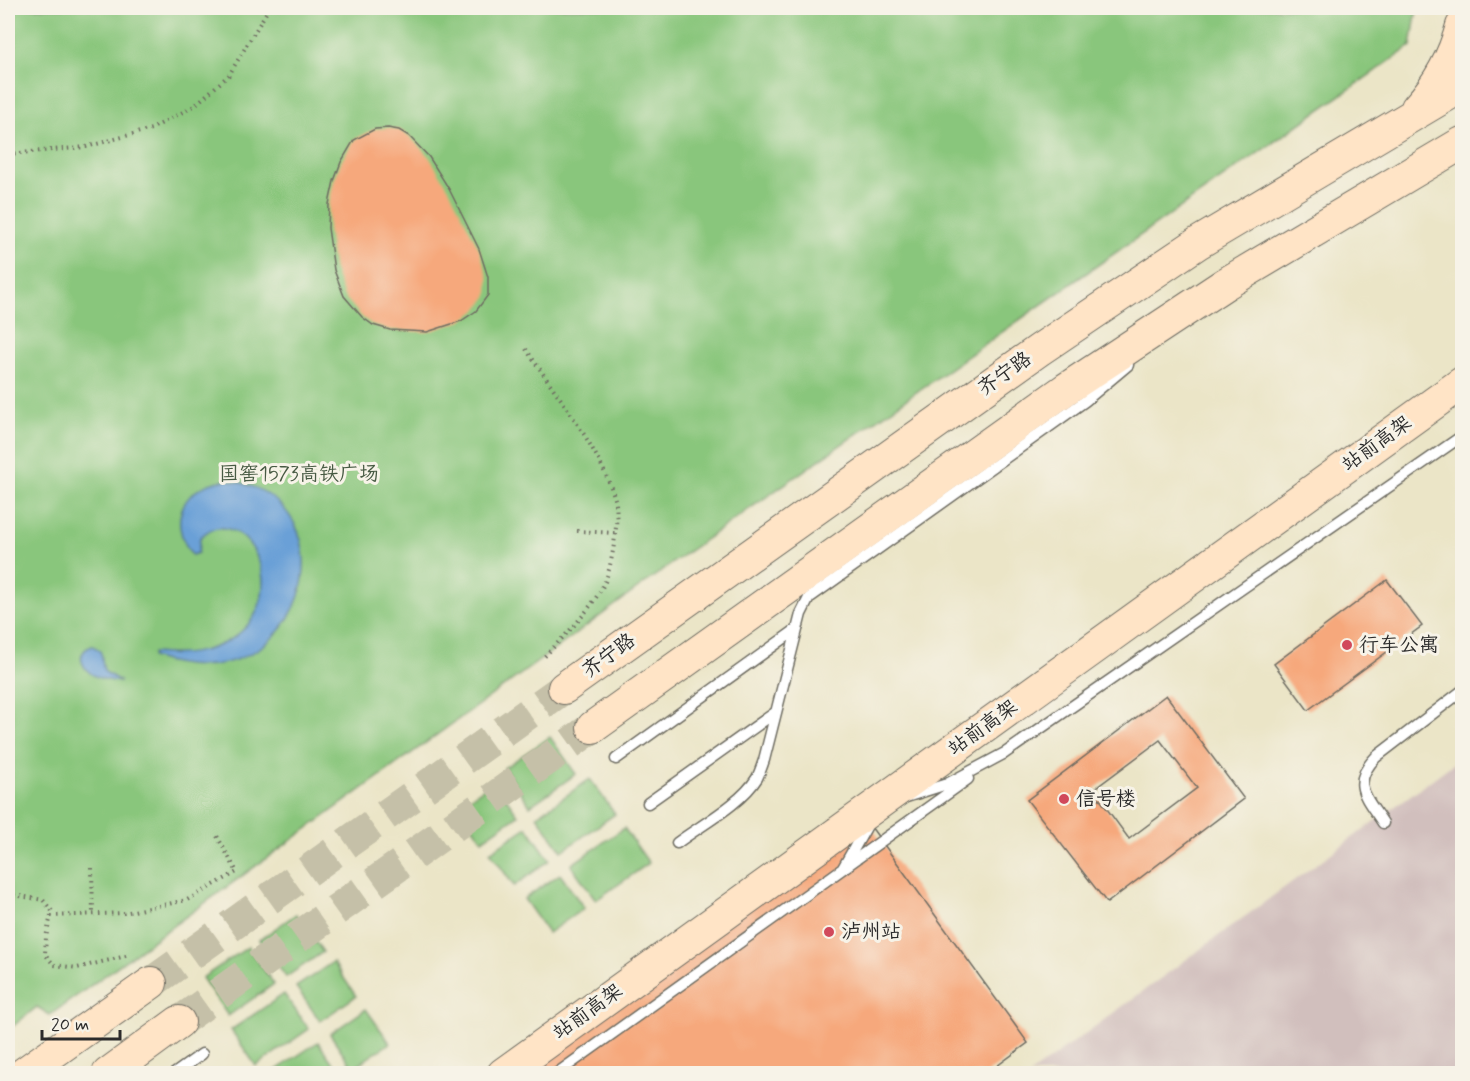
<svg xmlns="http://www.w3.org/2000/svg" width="1470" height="1081" font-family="Mynerve,'LXGW WenKai TC',sans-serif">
	<rect width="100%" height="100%" fill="#f7f3e8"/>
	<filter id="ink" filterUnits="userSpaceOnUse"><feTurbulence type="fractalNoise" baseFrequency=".0167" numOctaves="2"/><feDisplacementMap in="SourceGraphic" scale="12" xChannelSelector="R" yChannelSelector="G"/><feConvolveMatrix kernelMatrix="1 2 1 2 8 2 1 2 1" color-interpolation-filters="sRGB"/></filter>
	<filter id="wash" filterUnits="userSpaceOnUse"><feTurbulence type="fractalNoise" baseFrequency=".008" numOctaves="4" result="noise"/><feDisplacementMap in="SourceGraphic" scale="24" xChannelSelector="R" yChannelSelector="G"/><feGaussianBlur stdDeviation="1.35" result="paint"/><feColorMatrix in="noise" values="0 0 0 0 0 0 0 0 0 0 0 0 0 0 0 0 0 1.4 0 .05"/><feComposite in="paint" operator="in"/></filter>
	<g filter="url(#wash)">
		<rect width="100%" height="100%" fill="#ebe5c7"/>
		<path fill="#d1bfbd" d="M1462 757V1073L1030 1074 1434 778Z"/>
		<path fill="#89c67c" stroke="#5a7854" stroke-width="1.5" d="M8 8H1417L1411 46 682 556 543 658 50 1015 37 1007 8 1030Z
			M550 737 576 774 530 806 504 768Z
			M590 779 615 814 562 851 537 816Z
			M494 781 518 815 482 840 458 806Z
			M527 827 550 860 514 886 490 852Z
			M624 828 649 863 596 900 571 865Z
			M560 874 584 908 548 933 524 899Z
			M296 914 323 952 286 977 259 940Z
			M248 947 274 984 228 1016 202 978Z
			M333 962 356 996 320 1021 296 987Z
			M284 994 309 1029 256 1066 231 1030Z
			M366 1009 390 1043 353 1068 330 1034Z
			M318 1042 340 1073H272Z"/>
		<path fill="#6aa0d7" stroke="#4a6681" stroke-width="1.5" d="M228 480C362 501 308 710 152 657L153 653C182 656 208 654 233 638 300 592 239 497 200 538L198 553 192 555C165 518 185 484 228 480Z
			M92 646C107 651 99 661 105 672L121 682C113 681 105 680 97 677 83 671 73 653 92 646Z"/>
		<g id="blocks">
			<path fill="#f6a87b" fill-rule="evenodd" d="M388 128 399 130 409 136 429 157 449 189 479 249 488 277V295L476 311 461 321 427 332 390 330 373 325 362 317 344 296 334 270 328 228 329 204 334 181 341 162 354 140 375 129Z
				M1387 580 1422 626 1308 710 1274 664Z
				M1166 695 1244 799 1107 903 1027 800ZM1160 740 1197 788 1129 839 1093 790Z
				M866 820 1028 1043 986 1074H513Z"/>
		</g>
	</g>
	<g filter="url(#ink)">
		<use href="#blocks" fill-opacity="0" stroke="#6e6c62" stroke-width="1.5"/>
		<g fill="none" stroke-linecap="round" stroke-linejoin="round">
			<path stroke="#c5c0a8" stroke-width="32" stroke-dasharray="32 16" stroke-linecap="butt" d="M151 983 564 688
				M179 1022 593 727"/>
			<g stroke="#6e6c62" stroke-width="13">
				<path id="lane" d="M616 759 797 629
					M906 797 947 784 1005 753 1462 436
					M648 803 776 712
					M1383 823C1366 797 1350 784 1376 757L1462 691
					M677 843C701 825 741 804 757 778 760 772 762 766 764 760L801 614 809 598 1085 401 1128 365
					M843 868 869 822
					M174 1074 202 1054
					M556 1074 968 779"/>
			</g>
			<g stroke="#6e6c62" stroke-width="34">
				<path id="secondary" d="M1417 108C1438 85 1454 56 1462 26
					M564 688 1039 350 1198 243 1462 86
					M593 727 1066 389 1225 284 1462 143
					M23 1074 151 983
					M108 1074 179 1022
					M503 1074 1462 383"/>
			</g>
			<path stroke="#6e6c62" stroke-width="4" stroke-dasharray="1.5 4.5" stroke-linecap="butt" d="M8 154 86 147 151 129 194 106 229 75 269 8
				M526 349C556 394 599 447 615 499 620 515 612 568 604 584 589 613 565 635 543 658
				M577 531 615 533
				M92 868 93 915
				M8 894 43 900 52 911 46 937 45 954 54 965 77 968 130 955
				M51 916 124 913 187 900 237 872 217 836"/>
			<use href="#lane" stroke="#fff" stroke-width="10"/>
			<use href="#secondary" stroke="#ffe4c6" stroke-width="32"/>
		</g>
	</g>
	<g fill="#d1495b" stroke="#f7f3e8" stroke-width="2">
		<circle cx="1347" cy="645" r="6"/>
		<circle cx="1064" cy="799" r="6"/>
		<circle cx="829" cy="932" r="6"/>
	</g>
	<g text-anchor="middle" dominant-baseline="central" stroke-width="6" stroke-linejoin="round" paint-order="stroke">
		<g font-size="20" fill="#2b2b2b" stroke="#f7f3e8">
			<text transform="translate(1005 374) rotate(-35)">齐宁路</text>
			<text transform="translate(1377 444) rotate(-36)">站前高架</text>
			<text transform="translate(609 656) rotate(-36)">齐宁路</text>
			<text transform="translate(983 728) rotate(-36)">站前高架</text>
			<text transform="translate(588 1012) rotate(-36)">站前高架</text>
		</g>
		<g font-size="20" fill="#475a43" stroke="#f7f3e8">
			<text x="299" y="474">国窖1573高铁广场</text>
		</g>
		<g font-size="20" fill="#2b2b2b" stroke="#f7f3e8" text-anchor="start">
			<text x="1359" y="645">行车公寓</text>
			<text x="1076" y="799">信号楼</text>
			<text x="841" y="932">泸州站</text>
		</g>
	</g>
	<rect width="1470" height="1081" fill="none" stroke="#f7f3e8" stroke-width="30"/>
	<path d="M42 1030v9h78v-9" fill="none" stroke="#2b2b2b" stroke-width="3"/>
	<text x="51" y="1030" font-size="18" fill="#2b2b2b" stroke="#f7f3e8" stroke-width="4.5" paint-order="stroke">20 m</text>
</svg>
